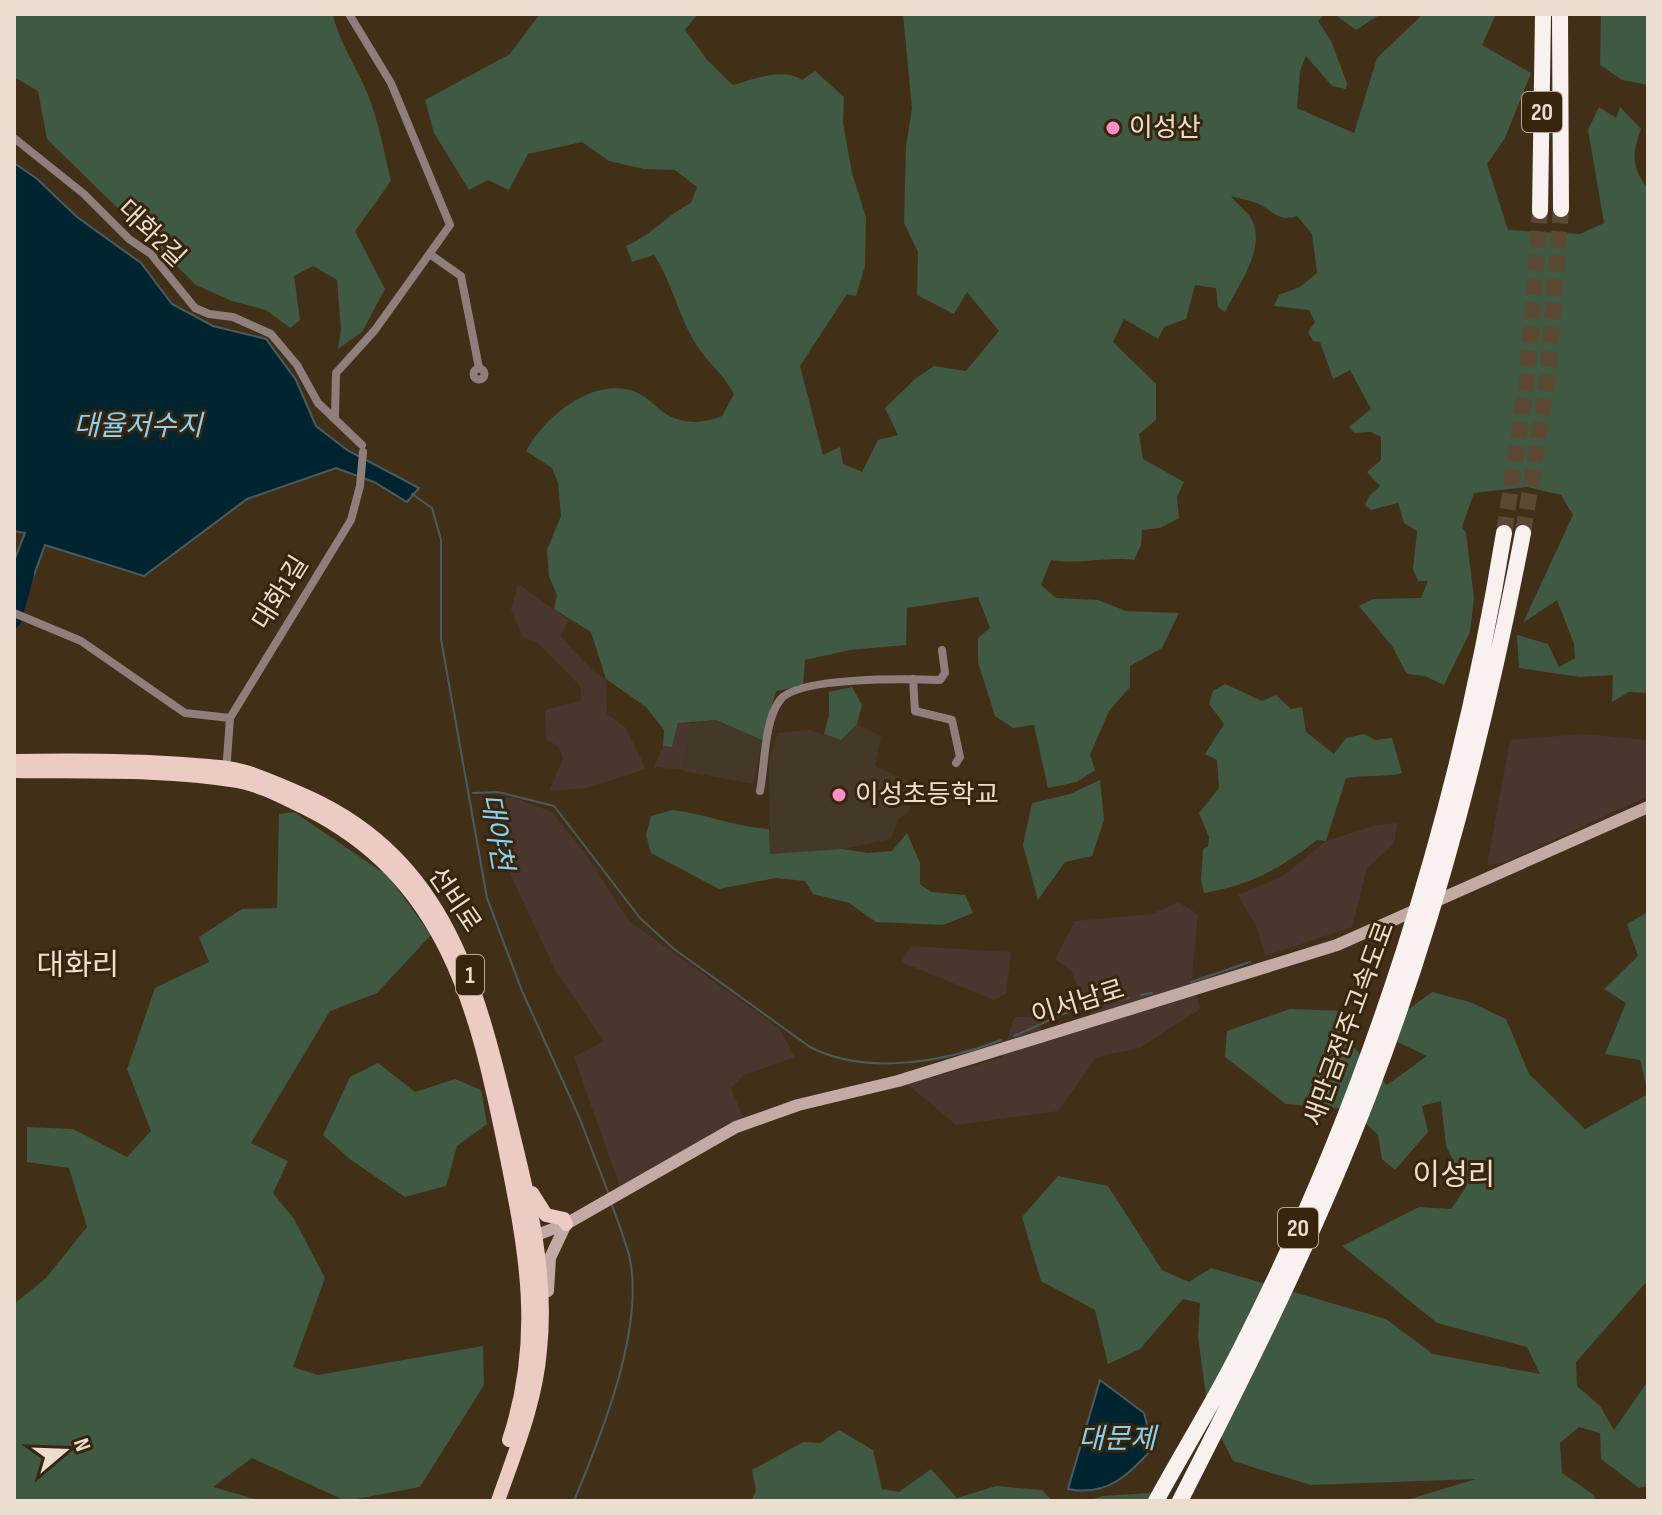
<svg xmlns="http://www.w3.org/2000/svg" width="1662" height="1515" font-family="'Sofia Sans Condensed','Noto Sans KR',sans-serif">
	<rect width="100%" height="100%" fill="#422f18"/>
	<path fill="#49362f" d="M518 584 569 620 560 636 593 671 606 679 607 714 625 727 646 769 587 788 549 791 563 759 559 747 546 739 545 710 582 700 580 686 539 644 523 637 511 610Z
		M678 723H692L683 770 654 767 663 746 672 747Z
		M1582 734 1648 740V796L1504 863 1487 865 1510 740Z
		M492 798H515L552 812 584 852 629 921 780 1029 795 1057 744 1075 731 1088 743 1117 620 1187 574 1057 604 1041 556 972 505 863Z
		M1397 823 1394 844 1367 868 1352 927 1265 956 1257 928 1238 895 1283 876 1326 841 1376 825Z
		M1178 902 1198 914 1192 976 1200 1009 1140 1048 1097 1057 1058 1111 956 1125 907 1084 1002 1058 1014 1017 1037 1016 1042 1032 1091 1014 1071 971 1055 959 1075 921 1152 914Z
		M911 946 1011 952 1006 994 994 1000 901 962Z"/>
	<path fill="#443929" d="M716 720 762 740 754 784 683 771 692 723Z
		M857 724 881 736 875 766 908 781 911 810 898 819 891 839 829 852 770 854 769 763 777 733 809 730 841 740Z"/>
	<path fill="#405942" d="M14 14H333C339 43 357 67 368 95 379 122 384 153 391 181L355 231 385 289 362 332 338 349 341 330 337 280 313 266 294 276 300 320 290 328 266 310 232 301 196 285 47 139 38 91 14 77Z
		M540 14H698L685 30 708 61 733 85C754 79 782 67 802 80L815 71 844 97 843 123 852 173 866 217 865 266 856 296 847 294 800 366 823 455 840 447 843 464 862 472 878 440 898 435 885 408 915 379 934 366 966 371 999 331 967 292 954 314 917 295 918 252 904 223 906 146 912 109 903 14H1325L1318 21 1331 41 1347 83 1346 89 1332 86 1306 56 1300 71 1297 108 1354 133 1377 58 1422 15 1496 14 1482 45 1531 73 1505 138 1487 164 1508 230 1580 234 1604 223 1588 130 1599 107 1616 118 1620 107 1641 129C1632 152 1631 169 1648 188V693L1629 692 1612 702 1613 675 1580 677 1519 668 1517 635 1548 644 1559 667 1575 658 1574 644 1557 600 1523 623 1573 515 1561 495 1527 487 1474 493 1462 527 1466 533 1474 598 1470 632 1444 685 1425 676 1407 674 1392 646 1359 606 1373 599 1421 598 1428 581H1418L1413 569 1417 531 1404 523 1398 503 1371 510 1365 505 1369 496 1380 486 1367 472 1381 460V437L1371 432 1354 433 1349 427 1371 409 1350 370 1333 379 1320 342 1313 341 1308 332 1315 322 1309 310 1274 306 1279 295 1300 287 1317 273 1312 234 1297 216C1279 222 1274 212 1259 204 1251 200 1240 199 1231 196 1235 202 1243 208 1248 214 1271 243 1238 285 1225 312L1218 307 1216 288 1195 285 1186 319 1164 327 1158 339 1124 319 1113 342 1156 384V420L1139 434 1143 459 1184 482 1177 497 1179 518 1160 528 1142 530 1141 545 1134 560C1104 556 1082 565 1051 560L1041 585 1056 598 1098 600 1126 611 1179 613 1162 648 1130 666V687L1109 711 1090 755 1095 770 1077 782 1048 788 1034 725 1013 728 995 716 978 662V638L990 628 978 597 907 608 906 645 850 650 805 660 803 686 776 691 762 740 716 720 678 723 672 747 663 746 664 730 646 707 606 679 591 632 554 609 557 595 549 576 547 550 561 516 558 483 552 468 526 451C545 416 595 374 638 393 647 397 655 406 663 412 682 425 702 424 722 416L734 394C723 374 712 367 700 350 679 321 674 285 654 255L632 262 626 246C655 233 665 216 691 203L697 187 675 170 644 169 609 161 582 142 528 154 509 190 488 180 469 190 434 133 425 100 510 54Z
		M1334 14H1381L1356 30Z
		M1601 14H1648V85L1622 80 1600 65Z
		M1225 684 1262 701 1276 695 1291 709 1302 707 1306 732 1334 754 1346 738 1364 734 1375 740 1392 738 1402 773C1391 777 1363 775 1346 778L1326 841 1317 840C1277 870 1254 884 1204 893L1201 880 1203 849 1208 846 1209 837 1199 813 1219 788 1217 760 1205 754 1224 724 1209 704 1213 691Z
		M852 687 862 705 857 724 841 740 824 734 829 715V692Z
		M1100 780 1104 820 1092 856 1065 862 1038 900 1023 845 1032 803 1070 794Z
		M672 810C706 814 736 827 769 829L770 854 842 849 868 853 892 851 907 833 920 863V884L931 892 965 895 973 913 943 925 876 922 849 903 813 894 805 881 776 878 719 889 651 853 646 835 651 816Z
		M294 812 388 876 431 935 377 993 330 1011 251 1143 288 1161 273 1193 294 1219 325 1278 293 1367 318 1375 483 1346 484 1385 420 1487 346 1501 252 1458 213 1487 262 1501H14V1304L46 1278 87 1227 69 1168 27 1162V1127L73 1129 127 1157 151 1131 127 1069 155 988 209 962 199 937 242 909 277 908 279 814Z
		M1648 912V1280L1576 1362 1577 1386 1600 1406 1614 1430 1648 1381V1486L1639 1488 1601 1459 1600 1433 1579 1427 1560 1443 1562 1473 1594 1495 1595 1501H1403L1476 1479 1311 1485 1233 1461 1208 1411 1198 1336 1200 1303 1183 1299 1140 1349 1108 1364 1095 1310 1041 1281 1022 1217 1058 1176 1108 1186 1162 1270 1189 1282 1211 1268 1386 1319 1433 1354 1540 1374 1527 1347 1437 1323 1342 1246 1419 1207 1451 1209 1466 1187 1446 1146 1441 1101 1422 1106 1428 1132 1395 1170 1382 1159 1378 1135 1351 1109 1286 1104 1225 1057 1227 1031 1290 1009 1345 1011 1351 1044 1387 1085 1427 1056 1389 1038 1402 1014 1432 992 1470 1002 1506 1019 1529 1074 1585 1129 1648 1094 1640 1060 1605 1054 1626 1003 1604 989 1638 956 1627 924Z
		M378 1063 415 1092 455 1079 481 1090 487 1124 457 1146 446 1186 405 1197 351 1160 323 1135 350 1077Z
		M839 1430 873 1450 882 1489 899 1492 931 1469 957 1498 996 1486 1042 1490 1053 1501H751L756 1490 752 1470 803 1442 820 1443Z
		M1150 1493 1173 1501H1087L1103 1496Z"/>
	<path fill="#012431" stroke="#475c61" stroke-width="2" d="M14 163 36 178 77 217 141 263 172 304 213 326 266 339 296 380 316 426 347 450 419 488 407 502 374 482 336 468 247 499 144 576 45 545 27 594 14 590V561L25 533 14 531Z
		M1100 1380 1144 1413 1153 1448C1128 1475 1107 1497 1068 1489Z"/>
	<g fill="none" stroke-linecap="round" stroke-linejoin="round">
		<path stroke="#475c61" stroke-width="2" d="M412 494 432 508 441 540V639L487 898 522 991 580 1119 608 1192
			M473 793 498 792 554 806 640 918 674 949 810 1047C866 1076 945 1062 1001 1040
			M1191 982 1250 962
			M1141 995 1152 993
			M1101 1004 1128 998
			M1014 1036C1040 1026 1061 1012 1089 1006
			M574 1501C601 1436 646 1326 629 1255 624 1237 617 1220 611 1202"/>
		<path stroke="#012431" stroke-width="14" d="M14 621 27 575"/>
		<path stroke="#5b4934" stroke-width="16" stroke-dasharray="16 8" stroke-linecap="butt" d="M1504 533 1527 380 1540 211
			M1523 533 1547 385 1561 209"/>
		<path stroke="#8f7f7c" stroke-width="8" d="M14 138 84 194 129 239 151 254 195 308 209 314 233 317 271 334 297 365 318 403 362 445
			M431 255 461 276 479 368
			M473.5 374a5.5 5.5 0 1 1 11 0a5.5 5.5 0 1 1-11 0Z
			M335 416 336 373 375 330 450 225 391 83 349 14
			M14 613 81 641 185 713 230 718
			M913 679 915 711 952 720 960 757 956 763
			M226 772 230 718 351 520 360 486 363 452
			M760 791C765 765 764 721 780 700 798 676 911 679 940 680L945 673 942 650"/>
		<path stroke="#c4aaa5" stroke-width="12" d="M526 1239 566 1224 736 1127 798 1105 898 1081 1337 945 1648 807
			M542 1293 548 1291 550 1258 566 1224"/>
		<path stroke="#eccbc4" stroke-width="14" d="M14 761C71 760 127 760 183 764 205 766 228 766 249 773 269 780 290 789 310 798 451 863 479 995 512 1130 530 1203 548 1274 540 1350 536 1402 515 1452 498 1501
			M14 771C88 772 164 769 238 781 260 785 284 798 305 808 446 878 476 1006 505 1148 526 1251 543 1337 509 1440
			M532 1193 546 1215 564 1219 566 1224"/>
		<path stroke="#f9f1f0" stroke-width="16" d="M1560 14 1561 209
			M1540 211 1543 14
			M1156 1501C1184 1450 1215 1400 1241 1348 1371 1093 1458 815 1504 533
			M1180 1501C1248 1368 1315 1234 1369 1094 1439 912 1486 724 1523 533"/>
	</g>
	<g fill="#fb8fc5" stroke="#38250d" stroke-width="3">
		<circle cx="1113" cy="128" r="8"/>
		<circle cx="839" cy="795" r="8"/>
	</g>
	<g text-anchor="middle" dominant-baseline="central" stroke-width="6" stroke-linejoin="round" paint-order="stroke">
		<g fill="#38250d" stroke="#b5a696" stroke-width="2">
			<rect x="1522" y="92" width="40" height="40" rx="6"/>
			<rect x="456" y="955" width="28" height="40" rx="6"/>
			<rect x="1278" y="1208" width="40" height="40" rx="6"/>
		</g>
		<g font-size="24" font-weight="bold" fill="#ebded0">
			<text x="1542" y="112">20</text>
			<text x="470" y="975">1</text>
			<text x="1298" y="1228">20</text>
		</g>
		<g font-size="26" fill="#ebded0" stroke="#38250d" text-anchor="start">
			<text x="1129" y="128">이성산</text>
			<text x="855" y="795">이성초등학교</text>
		</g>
		<g font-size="26" fill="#ebded0" stroke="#38250d">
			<text transform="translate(151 234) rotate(44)">대화2길</text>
			<text transform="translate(281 593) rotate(-58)">대화1길</text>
			<text transform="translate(454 900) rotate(56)">선비로</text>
			<text transform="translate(1078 1003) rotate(-17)">이서남로</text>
			<text transform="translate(1350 1024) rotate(-70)">새만금전주고속도로</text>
		</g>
		<g font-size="28" font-style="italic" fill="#87d2f4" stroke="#38250d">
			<text x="138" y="426">대율저수지</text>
			<text transform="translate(496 832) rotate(80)">대야천</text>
			<text x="1117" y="1439">대문제</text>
		</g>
		<g font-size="30" fill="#ebded0" stroke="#38250d">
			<text x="78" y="966">대화리</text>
			<text x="1454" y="1176">이성리</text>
		</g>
	</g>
	<rect width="1662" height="1515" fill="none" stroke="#ebded0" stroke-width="32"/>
	<g transform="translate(64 1451) rotate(71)" stroke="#38250d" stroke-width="6" paint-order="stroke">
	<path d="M0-6L14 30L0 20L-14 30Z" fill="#ebded0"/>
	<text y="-12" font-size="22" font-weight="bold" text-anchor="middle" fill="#ebded0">N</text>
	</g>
</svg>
